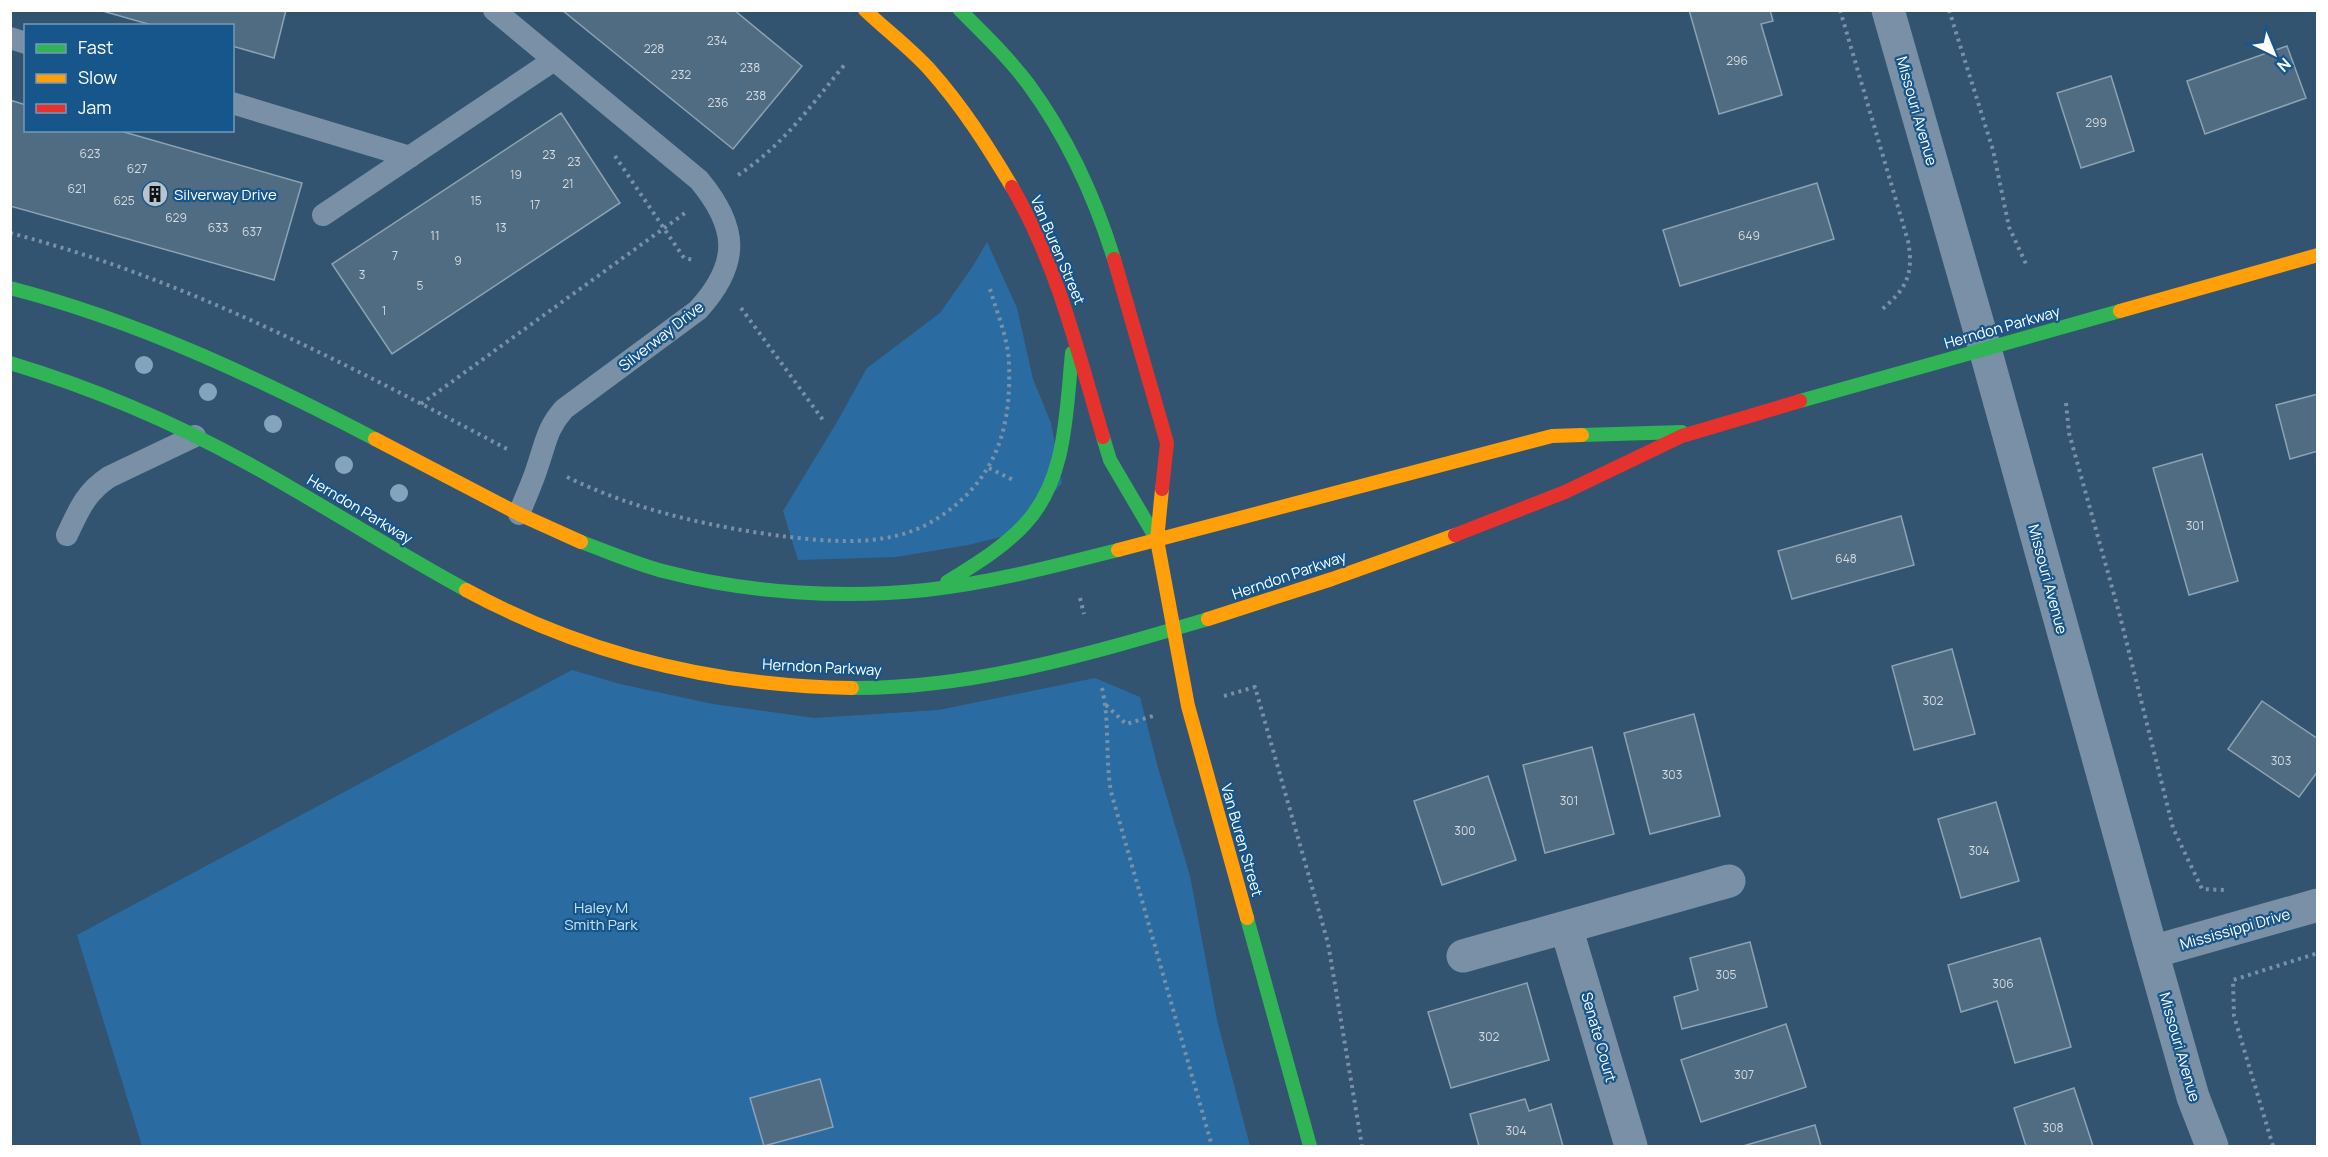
<svg xmlns="http://www.w3.org/2000/svg" width="2328" height="1157" font-family="Manrope,sans-serif">
	<rect width="100%" height="100%" fill="#325470"/>
	<path fill="#2a6ca2" d="M987 242 1017 308 1033 379 1051 423 1062 483 1017 533 968 545 896 557 798 560 783 511 837 422 867 368 940 313 973 266Z
		M572 670 620 684 713 704 814 718 939 710 1095 678 1140 697 1158 768 1190 876 1217 1020 1250 1146H142L77 935Z"/>
	<path fill="#506c82" stroke="#8da2b3" stroke-width="1.5" d="M99 10H286L274 58 232 46V26H155Z
		M562 10H734L802 66 733 149Z
		M1689 10H1770L1773 21 1761 24 1782 95 1719 114Z
		M2287 46 2306 98 2205 134 2187 81Z
		M2111 76 2134 151 2081 168 2057 93Z
		M10 100 26 105V130H117L302 183 274 280 10 206Z
		M561 113 620 203 392 354 332 264Z
		M1817 183 1834 239 1680 286 1663 230Z
		M2318 394V451L2290 459 2276 405Z
		M2202 454 2238 581 2189 595 2153 468Z
		M1901 516 1914 565 1792 599 1778 551Z
		M1952 649 1975 734 1914 750 1892 666Z
		M2262 701 2318 739V771L2299 797 2228 749Z
		M1694 714 1720 816 1650 834 1624 733Z
		M1592 747 1614 834 1545 853 1523 765Z
		M1488 776 1516 860 1442 885 1414 801Z
		M1996 802 2019 881 1961 898 1938 819Z
		M2040 938 2071 1047 2015 1063 1997 1001 1961 1012 1948 965Z
		M1750 942 1767 1007 1682 1029 1674 997 1698 990 1690 958Z
		M1527 983 1549 1060 1451 1088 1428 1012Z
		M1786 1024 1806 1087 1701 1122 1681 1060Z
		M820 1079 833 1127 764 1146 750 1098Z
		M2074 1088 2093 1146H2026L2014 1108Z
		M1525 1099 1529 1111 1551 1104 1563 1146H1479L1470 1114Z
		M1815 1125 1821 1146H1743Z"/>
	<g fill="none" stroke-linecap="round" stroke-linejoin="round">
		<path stroke="#7990a6" stroke-width="4" stroke-dasharray="3 4.5" stroke-linecap="butt" d="M1840 10 1908 241C1914 273 1907 289 1881 310
			M1949 10 1993 150 2009 227 2026 264
			M615 156 684 258 694 260
			M738 175C784 145 811 105 846 63
			M10 233C187 279 348 365 509 450
			M741 308 823 420
			M2066 403 2069 433 2120 616 2173 828 2202 889 2224 890
			M421 404 685 213
			M989 468 1013 480
			M567 477C635 510 707 526 781 536 822 541 872 546 912 531 929 525 945 514 958 503 1001 465 1011 419 1009 363 1008 338 997 313 990 289
			M1080 598 1084 614
			M1102 688C1110 722 1105 758 1111 792L1212 1146
			M1224 696 1255 687 1328 943 1362 1146
			M1106 705 1126 724 1153 716
			M2273 1146 2234 1016 2233 980 2318 953"/>
		<path stroke="#7990a6" stroke-width="22" d="M494 10 699 180C738 227 741 263 698 310L564 409C547 428 546 442 538 465 533 482 525 498 519 514
			M10 38 26 43
			M232 103 410 157
			M323 215 554 60
			M67 535C79 510 85 493 109 477L195 436"/>
		<path stroke="#7990a6" stroke-width="33" d="M1888 10 1985 349 2152 952 2193 1097 2212 1146
			M1566 927 1631 1146
			M2152 952 2318 905
			M1463 956 1729 881"/>
		<path stroke="#30b455" stroke-width="14" d="M960 10C984 34 1009 58 1029 85 1067 137 1095 198 1114 259
			M10 288C138 321 258 378 375 439
			M10 363C93 388 173 422 249 464 322 504 392 550 466 590
			M1800 401 2120 311
			M1582 435 1682 432
			M1103 437 1110 460 1157 540
			M581 542C609 552 638 565 667 572 747 593 843 599 926 590 990 583 1055 566 1118 550
			M947 582C974 565 1003 548 1025 524 1067 479 1066 411 1072 353
			M852 688C973 689 1093 653 1208 619
			M1247 918 1310 1146"/>
		<path stroke="#ff9f0a" stroke-width="14" d="M865 10C886 30 910 48 930 70 962 106 987 145 1012 187
			M2120 311 2318 255
			M375 439 519 514 581 542
			M1162 489 1157 540 1188 706 1247 918
			M1118 550 1552 436 1582 435
			M466 590C586 655 716 686 852 688
			M1208 619 1332 579 1455 535"/>
		<path stroke="#e5322d" stroke-width="14" d="M1012 187C1057 264 1078 352 1103 437
			M1114 259 1167 443 1162 489
			M1455 535 1565 492 1682 436 1800 401"/>
	</g>
	<g fill="#84a3bc">
		<circle cx="144" cy="365" r="9"/>
		<circle cx="208" cy="392" r="9"/>
		<circle cx="273" cy="424" r="9"/>
		<circle cx="344" cy="465" r="9"/>
		<circle cx="399" cy="493" r="9"/>
	</g>
	<defs>
		<g id="building-disc" transform="scale(1.35)"><circle r="9.5" fill="#b7c3cd" stroke="#17568b"/><path d="M-4-6H4V6H1V3H-1V6H-4ZM-2.5-4.3h1.7v1.8h-1.7ZM.8-4.3h1.7v1.8H.8ZM-2.5-1h1.7V.8h-1.7ZM.8-1h1.7V.8H.8Z" fill="#111"/></g>
	</defs>
	<g fill-rule="evenodd">
		<use href="#building-disc" x="155" y="194"/>
	</g>
	<g text-anchor="middle" dominant-baseline="central" stroke-width="4.5" stroke-linejoin="round" paint-order="stroke">
		<g font-size="12" fill="#d3dae0">
			<text x="717" y="40">234</text>
			<text x="654" y="48">228</text>
			<text x="1737" y="60">296</text>
			<text x="750" y="67">238</text>
			<text x="681" y="74">232</text>
			<text x="756" y="95">238</text>
			<text x="718" y="102">236</text>
			<text x="2096" y="122">299</text>
			<text x="90" y="153">623</text>
			<text x="549" y="154">23</text>
			<text x="574" y="161">23</text>
			<text x="137" y="168">627</text>
			<text x="516" y="174">19</text>
			<text x="568" y="183">21</text>
			<text x="77" y="188">621</text>
			<text x="124" y="200">625</text>
			<text x="476" y="200">15</text>
			<text x="535" y="204">17</text>
			<text x="176" y="217">629</text>
			<text x="218" y="227">633</text>
			<text x="501" y="227">13</text>
			<text x="252" y="231">637</text>
			<text x="435" y="235">11</text>
			<text x="1749" y="235">649</text>
			<text x="395" y="255">7</text>
			<text x="458" y="260">9</text>
			<text x="362" y="274">3</text>
			<text x="420" y="285">5</text>
			<text x="384" y="310">1</text>
			<text x="2195" y="525">301</text>
			<text x="1846" y="558">648</text>
			<text x="1933" y="700">302</text>
			<text x="2281" y="760">303</text>
			<text x="1672" y="774">303</text>
			<text x="1569" y="800">301</text>
			<text x="1465" y="830">300</text>
			<text x="1979" y="850">304</text>
			<text x="1726" y="974">305</text>
			<text x="2003" y="983">306</text>
			<text x="1489" y="1036">302</text>
			<text x="1744" y="1074">307</text>
			<text x="2053" y="1127">308</text>
			<text x="1516" y="1130">304</text>
		</g>
		<g font-size="15" fill="#fff" stroke="#17568b">
			<text transform="translate(1917 111) rotate(74)">Missouri Avenue</text>
			<text transform="translate(1058 250) rotate(67)">Van Buren Street</text>
			<text transform="translate(2002 327) rotate(-16)">Herndon Parkway</text>
			<text transform="translate(661 336) rotate(-38)">Silverway Drive</text>
			<text transform="translate(360 509) rotate(31)">Herndon Parkway</text>
			<text transform="translate(1289 575) rotate(-19)">Herndon Parkway</text>
			<text transform="translate(2048 579) rotate(75)">Missouri Avenue</text>
			<text transform="translate(822 667) rotate(3)">Herndon Parkway</text>
			<text transform="translate(1242 840) rotate(74)">Van Buren Street</text>
			<text transform="translate(2235 929) rotate(-16)">Mississippi Drive</text>
			<text transform="translate(1599 1037) rotate(74)">Senate Court</text>
			<text transform="translate(2180 1047) rotate(74)">Missouri Avenue</text>
		</g>
		<g font-size="15" fill="#fff" stroke="#17568b" text-anchor="start">
			<text x="174" y="194">Silverway Drive</text>
		</g>
		<g font-size="15" fill="#c7e4fb" stroke="#17568b">
			<text x="601" y="907">Haley M<tspan x="601" dy="17">Smith Park</tspan></text>
		</g>
	</g>
	<rect width="2328" height="1157" fill="none" stroke="#ffffff" stroke-width="24"/>
	<rect x="24" y="24" width="210" height="108" fill="#17568b" stroke="#749ab9" stroke-width="1.5"/>
	<rect x="36" y="44" width="30" height="9" fill="#30b455" stroke="#749ab9" stroke-width="1.5"/>
	<text x="78" y="54" font-size="18" fill="#ffffff">Fast</text>
	<rect x="36" y="74" width="30" height="9" fill="#ff9f0a" stroke="#749ab9" stroke-width="1.5"/>
	<text x="78" y="84" font-size="18" fill="#ffffff">Slow</text>
	<rect x="36" y="104" width="30" height="9" fill="#e5322d" stroke="#749ab9" stroke-width="1.5"/>
	<text x="78" y="114" font-size="18" fill="#ffffff">Jam</text>
	<g transform="translate(2274 54) rotate(137)" stroke="#17568b" stroke-width="4.5" paint-order="stroke">
	<path d="M0-4.5L10 22L0 15L-10 22Z" fill="#ffffff"/>
	<text y="-9" font-size="16" font-weight="bold" text-anchor="middle" fill="#ffffff">N</text>
	</g>
</svg>
